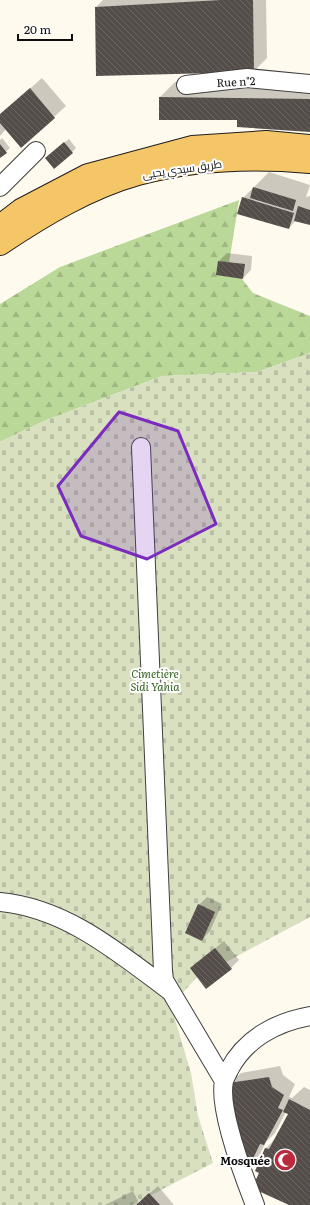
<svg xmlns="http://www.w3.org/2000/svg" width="310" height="1205" font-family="Literata,Cairo,serif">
	<defs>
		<pattern id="forest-firs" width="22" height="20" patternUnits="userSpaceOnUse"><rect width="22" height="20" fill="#bad898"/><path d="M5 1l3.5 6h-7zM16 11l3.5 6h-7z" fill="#9fb882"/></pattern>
		<pattern id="cemetery-stones" width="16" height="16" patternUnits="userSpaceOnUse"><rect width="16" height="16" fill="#d8e0c0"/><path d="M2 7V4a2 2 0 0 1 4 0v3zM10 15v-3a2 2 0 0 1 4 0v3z" fill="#b8bfa4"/></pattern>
		<pattern id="building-back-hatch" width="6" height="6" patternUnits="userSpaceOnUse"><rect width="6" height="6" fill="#554d4a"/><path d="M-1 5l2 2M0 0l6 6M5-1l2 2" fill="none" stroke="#686260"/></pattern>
	</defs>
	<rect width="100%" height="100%" fill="#fffaee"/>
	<path fill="url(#forest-firs)" d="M239 200 229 263 253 293 310 316V353L257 372 162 376 44 421 0 442V304L60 267Z"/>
	<path fill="url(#cemetery-stones)" d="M310 353V917L196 978 171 1006 191 1073 198 1116 213 1163 132 1205H0V442L44 421 162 376 257 372Z"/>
	<path fill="#0003" d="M103 0H266L267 58 254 71 96 7Z
		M42 78 66 106 21 147 6 129 0 136V115Z
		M175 82 310 83V131L238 119 160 97Z
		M2 138 10 148 0 157V140Z
		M69 139 76 148 72 152 50 154Z
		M269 172 310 185 306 197 310 196V224L296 220 289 228 243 198Z
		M227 253 252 256 251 270 243 278 219 261Z
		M207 897 222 904 210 931 202 940 199 905Z
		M224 941 239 960 231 968H191Z
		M280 1066 283 1075 295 1084 289 1097 292 1098 304 1087 310 1090V1205H291L260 1173 266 1148 276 1138 289 1113 286 1112 275 1133 266 1142 260 1154 249 1166 229 1084 241 1073Z
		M158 1186 174 1205H105L133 1191 139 1203Z"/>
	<path fill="url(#building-back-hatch)" d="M221 0H253L254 72 96 76 95 7Z
		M30 88 55 118 21 148 0 123V114Z
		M159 97 310 99V132L237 127V120H159Z
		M64 142 73 153 54 169 45 158Z
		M0 144 7 153 0 158Z
		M253 187 296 200 293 211 250 198Z
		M242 197 294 213 289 229 237 214Z
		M298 206 310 210V225L294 221Z
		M218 261 245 264 243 279 216 275Z
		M198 904 215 912 202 941 185 933Z
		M215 948 232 969 206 989 190 968Z
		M269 1077 272 1087 284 1095 278 1108 283 1110 264 1145 260 1144 249 1167 242 1166 228 1083Z
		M289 1099 310 1110V1205H289L252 1188 259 1173 255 1171 265 1148 269 1149 288 1114 283 1112Z
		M149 1193 160 1205H136Z"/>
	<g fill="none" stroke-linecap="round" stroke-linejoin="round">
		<g stroke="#404040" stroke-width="20">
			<path id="minor" d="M186 85 247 78 310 84
				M0 187 36 151
				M141 447 163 971 164 980 224 1081
				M0 902C66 908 119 953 170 991
				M255 1205C244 1177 218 1109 224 1081 225 1077 228 1073 229 1070 245 1039 276 1022 310 1016"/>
		</g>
		<g stroke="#1e1e1e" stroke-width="24">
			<path id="major" d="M0 226 21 210 88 175 192 147 266 142 310 146
				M0 244C42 216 88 188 138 174 193 159 254 157 310 162"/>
		</g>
		<use href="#minor" stroke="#fff" stroke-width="18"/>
		<use href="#major" stroke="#f5c667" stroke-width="22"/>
	</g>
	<path fill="#7b2cbf" fill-opacity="0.2" stroke="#7b2cbf" stroke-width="3" stroke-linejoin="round" d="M119 412 178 431 216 524 147 559 81 536 58 486Z"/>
	<defs>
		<g id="mosque-disc" transform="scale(1.15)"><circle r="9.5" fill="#ba293c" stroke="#fff"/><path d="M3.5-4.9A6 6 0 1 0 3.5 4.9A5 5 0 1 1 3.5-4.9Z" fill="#fff"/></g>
	</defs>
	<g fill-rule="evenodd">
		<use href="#mosque-disc" x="285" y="1160"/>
	</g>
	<g text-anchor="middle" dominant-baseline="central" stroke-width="4" stroke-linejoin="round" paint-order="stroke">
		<g font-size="11" fill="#0d0d0d" stroke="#fff">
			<text transform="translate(236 81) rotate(-3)">Rue n°2</text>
			<text transform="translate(182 168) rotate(-8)">طريق سيدي يحيى</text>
		</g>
		<g font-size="11" font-style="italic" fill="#33631f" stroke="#fff">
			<text x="155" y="673">Cimetière<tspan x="155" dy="13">Sidi Yahia</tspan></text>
		</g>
		<g font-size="11" font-weight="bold" fill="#0d0d0d" stroke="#fff" text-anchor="end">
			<text x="270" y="1160">Mosquée</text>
		</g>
	</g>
	<path d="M18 34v6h54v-6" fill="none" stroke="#0d0d0d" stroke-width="2"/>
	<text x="24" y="34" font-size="12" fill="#0d0d0d" stroke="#ffffff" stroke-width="3" paint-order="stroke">20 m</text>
</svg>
